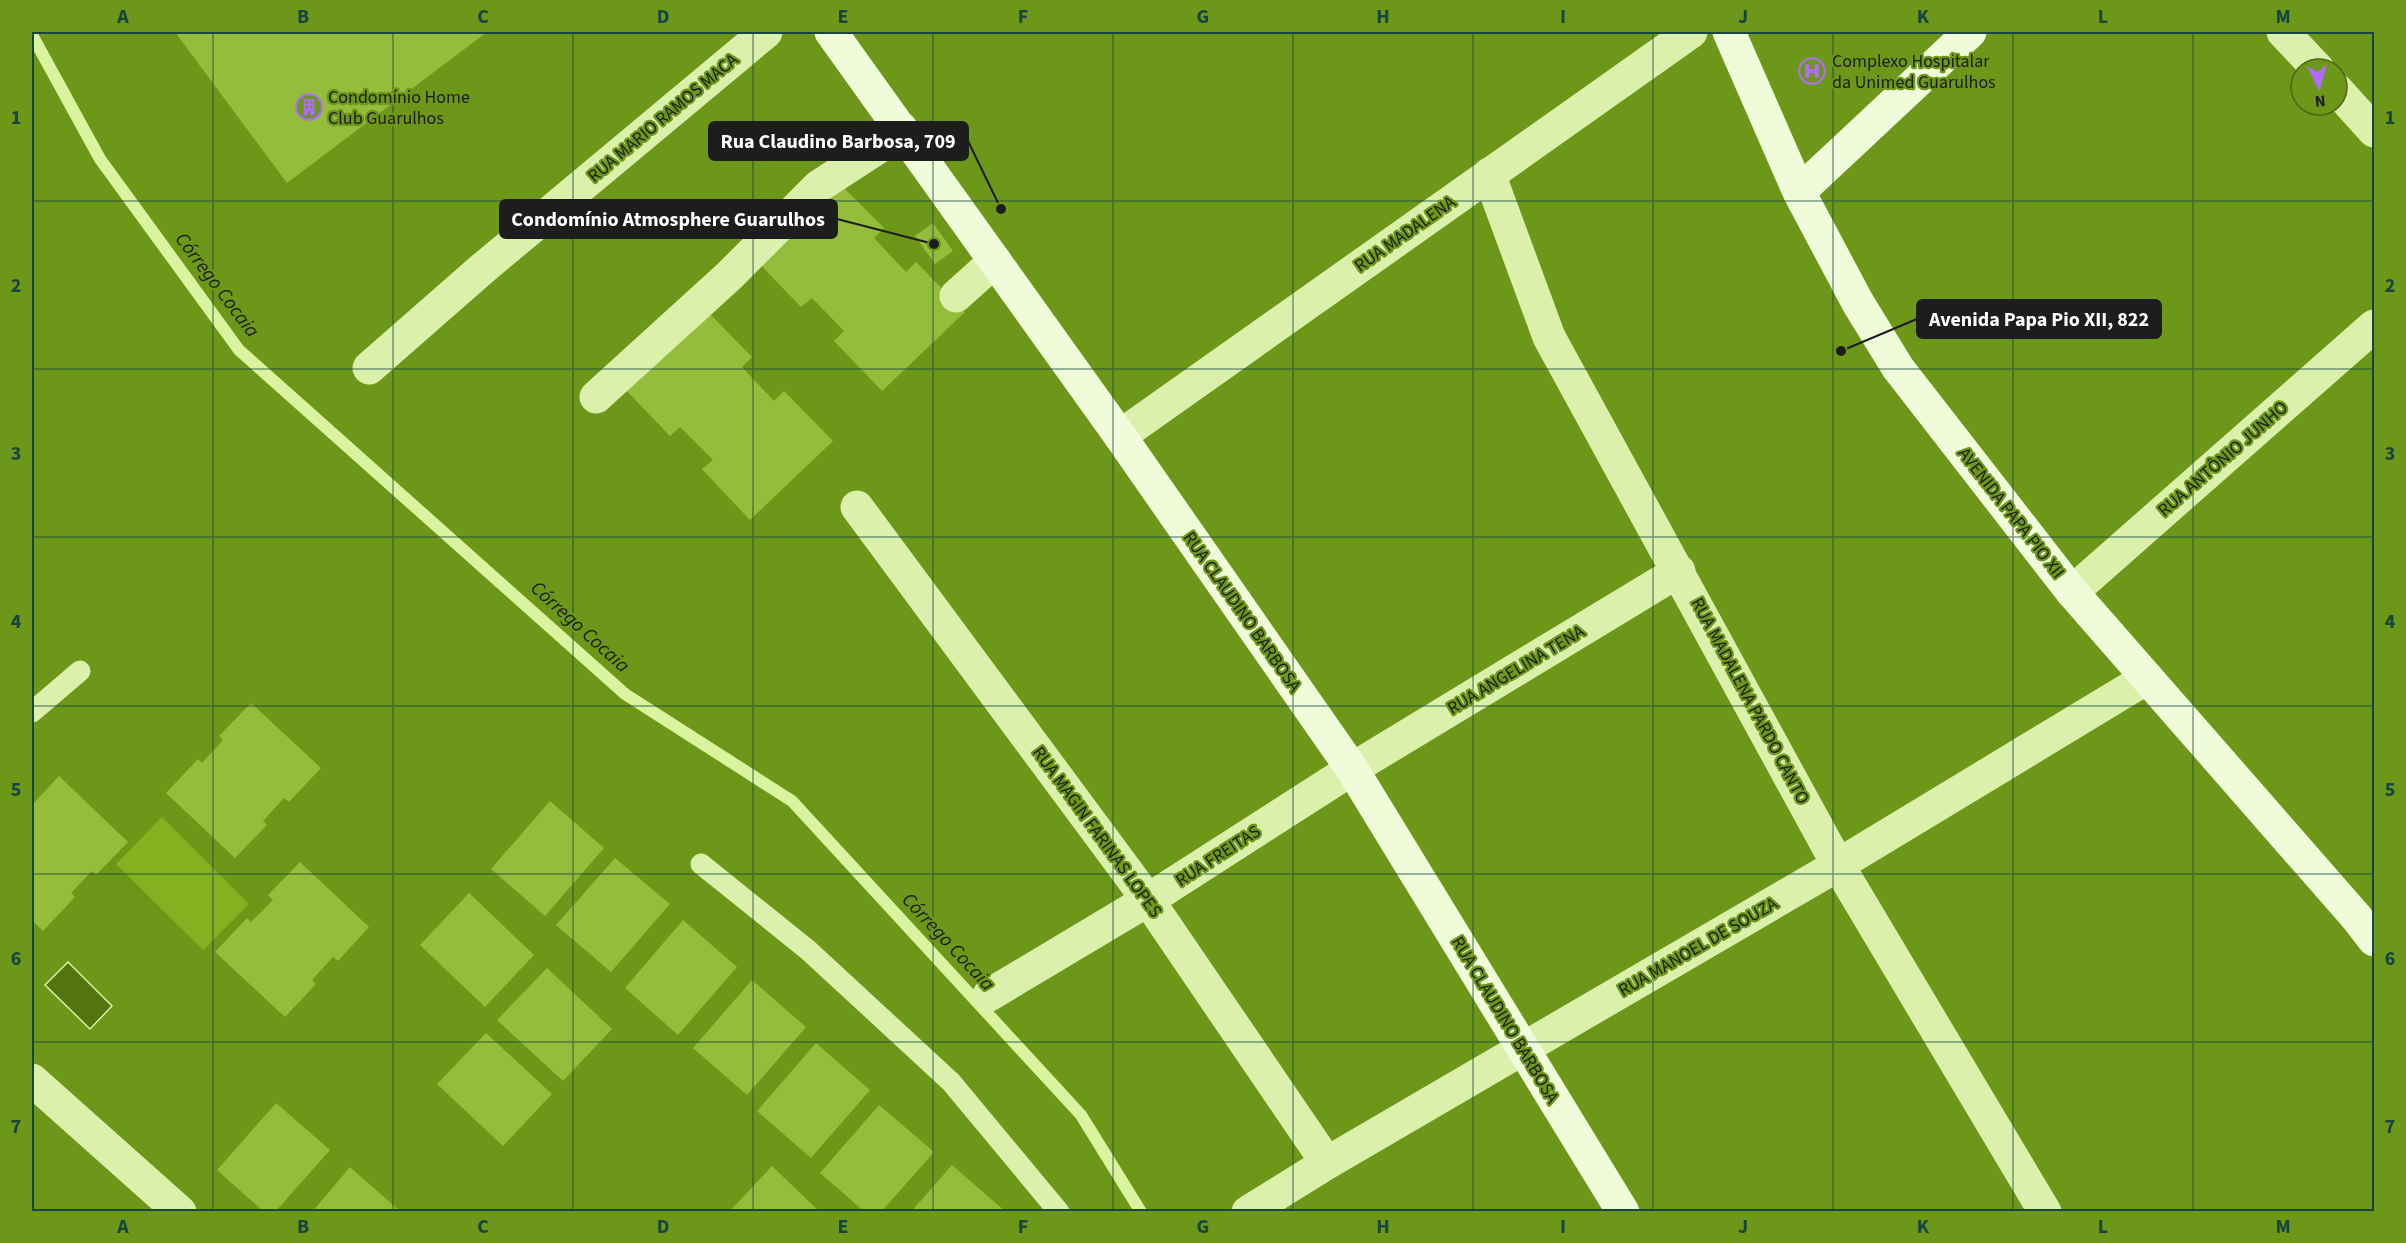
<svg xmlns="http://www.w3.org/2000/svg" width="2406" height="1243" font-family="'Source Sans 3',sans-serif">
	<rect width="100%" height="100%" fill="#6d9718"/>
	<path fill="#83b120" d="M162 817 249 904 203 950 116 864Z"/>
	<path fill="#53750f" stroke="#daf39e" stroke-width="1.5" d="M68 962 112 1006 90 1029 45 985Z"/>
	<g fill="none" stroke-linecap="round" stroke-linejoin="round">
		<path stroke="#daf39e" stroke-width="12" d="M32 35 100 159 239 350 625 694 792 801 1081 1115 1141 1212"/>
	</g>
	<path fill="#94bd3c" d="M175 32H487L287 183Z
		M835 179 884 228 874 238 906 272 916 262 965 312 882 391 834 341 844 331 812 298 801 307 753 257Z
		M933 223 953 251 935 264 915 236Z
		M704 308 752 357 742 367 774 401 784 391 833 441 750 520 702 469 713 460 680 427 670 436 622 386Z
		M251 703 321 768 289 802 284 798 263 821 267 825 235 858 166 793 198 759 202 763 223 740 219 736Z
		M59 776 128 842 96 875 92 871 71 893 75 897 43 931 32 920V805Z
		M550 801 604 848 545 916 491 869Z
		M615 858 670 904 611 972 556 925Z
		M300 862 369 927 338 961 333 957 312 980 316 984 285 1017 215 952 247 918 251 922 273 900 268 895Z
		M469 893 534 955 485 1007 420 945Z
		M683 920 737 967 678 1035 625 988Z
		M547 968 612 1029 563 1081 497 1020Z
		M752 980 806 1027 747 1095 693 1048Z
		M486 1033 552 1094 503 1146 437 1084Z
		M816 1043 870 1090 811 1158 757 1111Z
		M276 1103 330 1150 275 1212H264L217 1170Z
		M879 1105 934 1152 881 1212H865L820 1173Z
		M952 1165 1006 1212H911Z
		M772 1166 820 1212H729Z
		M350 1167 401 1212H312Z"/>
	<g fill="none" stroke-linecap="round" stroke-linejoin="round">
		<path stroke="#dbf1ab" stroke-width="21" d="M32 712 80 671
			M701 864 808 950 951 1082 1059 1212"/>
		<path stroke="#dbf1ab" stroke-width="33" d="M2283 32 2318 69
			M2337 90 2374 131
			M1489 174 1549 337 1838 865 2045 1212
			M956 296 995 261
			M369 368 482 269 766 32
			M596 397 729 276 819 186 879 147 901 128
			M1120 436 1691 32
			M857 507 1148 900 1327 1163
			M2072 592 2374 326
			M989 995 1148 900 1352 769 1679 571
			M32 1080 180 1212
			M1248 1212 1327 1163 1838 865 2147 678"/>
		<path stroke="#f0fcd9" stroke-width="33" d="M831 32 1120 436 1352 769 1623 1212
			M1729 32 1799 192 1858 303 1898 368 2072 592 2357 918 2374 940
			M1799 192 1970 32"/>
	</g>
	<path fill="none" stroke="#174541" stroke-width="1.5" stroke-opacity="0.55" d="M213 32V1212M393 32V1212M573 32V1212M753 32V1212M933 32V1212M1113 32V1212M1293 32V1212M1473 32V1212M1653 32V1212M1833 32V1212M2013 32V1212M2193 32V1212M32 201H2374M32 369H2374M32 537H2374M32 706H2374M32 874H2374M32 1042H2374"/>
	<defs>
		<g id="hospital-ring" transform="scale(1.35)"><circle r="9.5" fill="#6d9718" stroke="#b16bff" stroke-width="1.5"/><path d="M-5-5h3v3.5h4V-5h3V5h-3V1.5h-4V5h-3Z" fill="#b16bff"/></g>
		<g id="building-ring" transform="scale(1.35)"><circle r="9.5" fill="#6d9718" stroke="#b16bff" stroke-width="1.5"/><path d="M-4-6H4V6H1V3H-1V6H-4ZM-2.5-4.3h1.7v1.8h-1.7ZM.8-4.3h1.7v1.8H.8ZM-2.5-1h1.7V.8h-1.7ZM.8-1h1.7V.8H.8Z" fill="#b16bff"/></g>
	</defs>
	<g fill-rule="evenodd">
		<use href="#hospital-ring" x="1812" y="71"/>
		<use href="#building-ring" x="309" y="107"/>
	</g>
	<g text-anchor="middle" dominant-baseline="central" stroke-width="4.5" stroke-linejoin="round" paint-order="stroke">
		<g font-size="18" fill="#1d1d1d" stroke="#6d9718" text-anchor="start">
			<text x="1832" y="61">Complexo Hospitalar<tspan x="1832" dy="21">da Unimed Guarulhos</tspan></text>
			<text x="328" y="97">Condomínio Home<tspan x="328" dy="21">Club Guarulhos</tspan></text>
		</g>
		<g font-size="18" fill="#1d1d1d" stroke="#6d9718">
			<text transform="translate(663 118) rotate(-40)">RUA MARIO RAMOS MACA</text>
			<text transform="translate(1405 234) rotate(-35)">RUA MADALENA</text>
			<text transform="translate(2223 459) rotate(-41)">RUA ANTÔNIO JUNHO</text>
			<text transform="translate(2011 513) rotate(52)">AVENIDA PAPA PIO XII</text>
			<text transform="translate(1242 612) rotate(55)">RUA CLAUDINO BARBOSA</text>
			<text transform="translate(1516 670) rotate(-31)">RUA ANGELINA TENA</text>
			<text transform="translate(1750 701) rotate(62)">RUA MADALENA PARDO CANTO</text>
			<text transform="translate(1097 832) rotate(54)">RUA MAGIN FARINAS LOPES</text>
			<text transform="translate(1218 856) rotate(-33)">RUA FREITAS</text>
			<text transform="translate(1698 947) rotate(-30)">RUA MANOEL DE SOUZA</text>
			<text transform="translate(1505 1020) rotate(59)">RUA CLAUDINO BARBOSA</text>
		</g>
		<g font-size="20" font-style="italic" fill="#1c1d19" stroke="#6d9718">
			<text transform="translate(217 285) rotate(53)">Córrego Cocaia</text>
			<text transform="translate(580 627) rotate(42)">Córrego Cocaia</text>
			<text transform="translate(948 942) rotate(47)">Córrego Cocaia</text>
		</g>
	</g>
	<path fill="none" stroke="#1d1d1d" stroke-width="2" d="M1001 209L968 141M934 244L837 219M1841 351L1917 319"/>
	<g fill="#1d1d1d" stroke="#6d9718" stroke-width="2">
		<circle cx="1001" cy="209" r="6"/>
		<circle cx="934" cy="244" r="6"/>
		<circle cx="1841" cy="351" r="6"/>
	</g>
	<g fill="#1d1d1d" stroke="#1d1d1d" stroke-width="2">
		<rect x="709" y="122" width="259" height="38" rx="6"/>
		<rect x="500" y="200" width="337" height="38" rx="6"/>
		<rect x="1917" y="300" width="244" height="38" rx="6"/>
	</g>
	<g font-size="20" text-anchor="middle" font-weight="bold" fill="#fff">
		<text x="838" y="148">Rua Claudino Barbosa, 709</text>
		<text x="668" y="226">Condomínio Atmosphere Guarulhos</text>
		<text x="2039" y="326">Avenida Papa Pio XII, 822</text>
	</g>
	<rect width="2406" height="1243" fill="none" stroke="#6d9718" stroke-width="66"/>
	<g transform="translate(2319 87) rotate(175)"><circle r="28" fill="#6d9718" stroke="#4d661a" stroke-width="1.5"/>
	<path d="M0-4.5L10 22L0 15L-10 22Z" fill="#b16bff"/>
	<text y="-9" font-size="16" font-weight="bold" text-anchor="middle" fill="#1d1d1d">N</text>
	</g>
	<rect x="33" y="33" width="2340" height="1177" fill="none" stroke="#174541" stroke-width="2"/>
	<g font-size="20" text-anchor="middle" font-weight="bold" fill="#174541">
		<text x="123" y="23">A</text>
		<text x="303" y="23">B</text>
		<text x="483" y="23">C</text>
		<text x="663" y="23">D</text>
		<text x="843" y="23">E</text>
		<text x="1023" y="23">F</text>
		<text x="1203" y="23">G</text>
		<text x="1383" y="23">H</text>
		<text x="1563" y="23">I</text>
		<text x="1743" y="23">J</text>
		<text x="1923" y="23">K</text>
		<text x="2103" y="23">L</text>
		<text x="2283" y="23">M</text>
		<text x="16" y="124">1</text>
		<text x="2390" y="124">1</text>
		<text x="16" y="292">2</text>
		<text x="2390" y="292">2</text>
		<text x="16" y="460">3</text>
		<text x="2390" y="460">3</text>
		<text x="16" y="628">4</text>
		<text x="2390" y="628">4</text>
		<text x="16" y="796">5</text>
		<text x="2390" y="796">5</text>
		<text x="16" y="965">6</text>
		<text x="2390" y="965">6</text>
		<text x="16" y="1133">7</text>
		<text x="2390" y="1133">7</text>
		<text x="123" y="1233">A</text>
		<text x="303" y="1233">B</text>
		<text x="483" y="1233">C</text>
		<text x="663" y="1233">D</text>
		<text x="843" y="1233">E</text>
		<text x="1023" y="1233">F</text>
		<text x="1203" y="1233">G</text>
		<text x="1383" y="1233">H</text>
		<text x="1563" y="1233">I</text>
		<text x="1743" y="1233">J</text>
		<text x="1923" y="1233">K</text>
		<text x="2103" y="1233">L</text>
		<text x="2283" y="1233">M</text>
	</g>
</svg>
